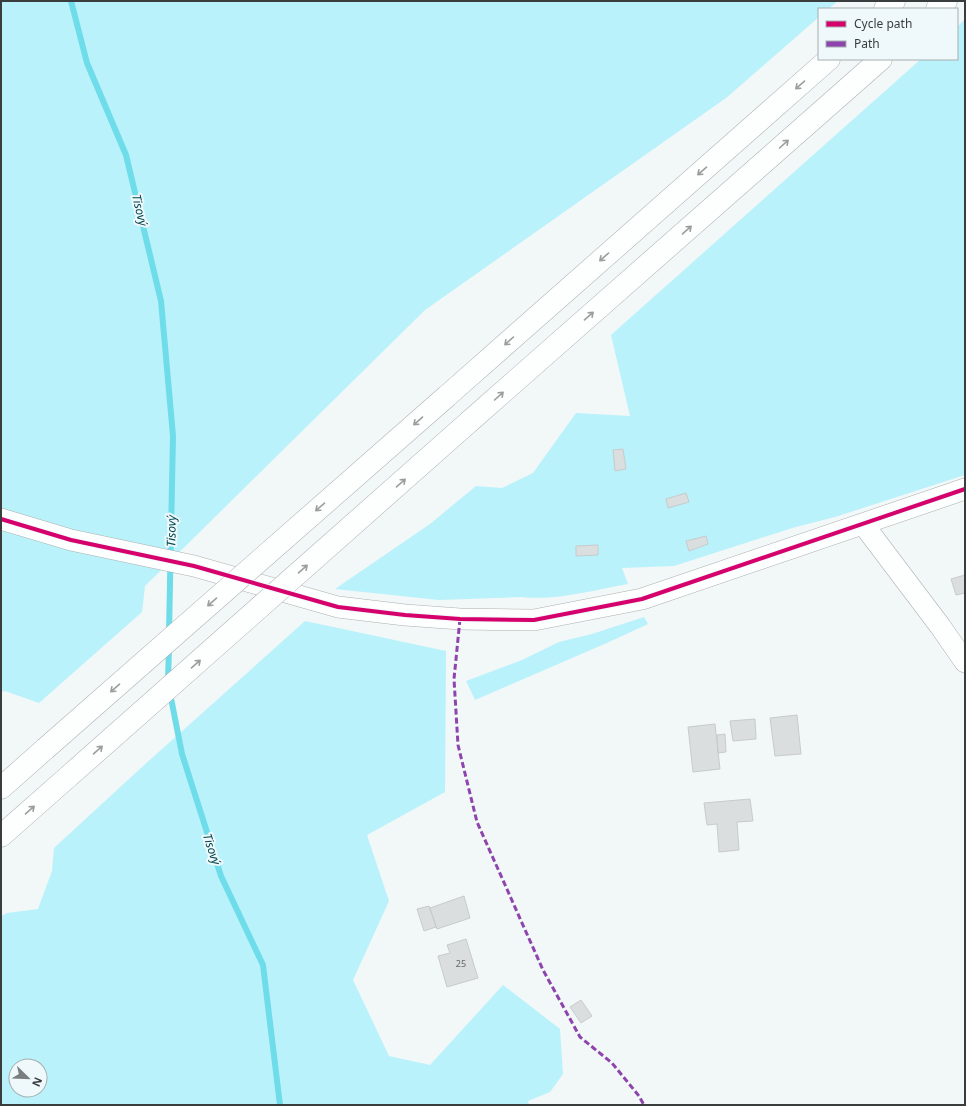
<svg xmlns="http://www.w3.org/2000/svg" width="966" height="1106" font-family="'Noto Sans',sans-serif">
	<rect width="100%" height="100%" fill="#f2f7f8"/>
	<path fill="#b9f2fb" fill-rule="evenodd" d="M1 1H838L828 9H819V17L726 98 425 310 145 586 142 612 39 703 5 691 1 692Z
		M965 19V475L835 517 792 528 674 566 622 568 628 584C594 590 556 601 521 597L439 600 335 589 430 524 476 486 502 488 533 473 576 413 630 416 611 335 921 59H957V27Z
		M644 617 648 624 609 642 475 700 466 681 522 660 559 642 592 634Z
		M305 621 446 651 445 792 367 835 389 901 353 980 389 1056 430 1065 503 985 560 1029 563 1074 550 1092 528 1101 529 1105H1V916L7 913 38 909 52 871 54 848 142 767ZM16 1066H40V1090H16Z"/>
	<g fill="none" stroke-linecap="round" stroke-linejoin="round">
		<path stroke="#6fdcea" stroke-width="6" d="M71 1 87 63 126 155 161 301 173 436 169 632
			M168 680 169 648
			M170 693 182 754 221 876 263 965 280 1105"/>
	</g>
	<path fill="#dbdedf" stroke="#c7cbcb" d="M623 449 626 469 615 471 613 450Z
		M686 493 689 502 668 508 666 499Z
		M706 536 708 544 689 551 686 541Z
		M598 545V555L576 556V546Z
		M965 575V593L956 595 951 579Z
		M797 715 801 754 775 756 770 718Z
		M755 719 756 739 733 741 730 721Z
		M715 724 720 769 693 772 688 727Z
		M725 734 726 752 718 753 717 735Z
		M750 799 753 821 737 822 739 850 719 852 717 824 707 825 704 803Z
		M464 896 470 918 437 929 430 908Z
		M429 906 436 927 424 931 417 909Z
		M466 939 478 978 447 987 438 956 450 953 447 945Z
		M581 1000 592 1016 581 1023 570 1007Z"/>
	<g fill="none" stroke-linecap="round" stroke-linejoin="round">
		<g stroke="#acb0b1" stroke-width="22">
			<path id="minor" d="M1 519 71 540 194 566 338 607 405 615 460 619 534 620 642 599 965 489
				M863 524 940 626 965 662"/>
		</g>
		<g stroke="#acb0b1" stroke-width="23">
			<path id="trunk" d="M885 9 894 1
				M937 9 946 1
				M447 396 829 59
				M470 421 881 59
				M1 788 45 749
				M1 836 69 776"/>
		</g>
		<use href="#minor" stroke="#fdfefe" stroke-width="21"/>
		<use href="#trunk" stroke="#fdfefe" stroke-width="22"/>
		<g stroke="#acb0b1" stroke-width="23" stroke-linecap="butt">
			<path id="trunk-bridge" d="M45 749 447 396
				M69 776 470 421"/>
		</g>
		<use href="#trunk-bridge" stroke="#fdfefe" stroke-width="22"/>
		<path stroke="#8e44ad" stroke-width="3" stroke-dasharray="6 3" stroke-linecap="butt" d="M460 619 454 679 458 745 477 822 543 970 580 1037 612 1063 639 1096 644 1105"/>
		<g stroke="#eff9fb" stroke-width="6">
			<path id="cycleway" d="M1 519 71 540 194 566 338 607 405 615 460 619 534 620 642 599 965 489"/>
		</g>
		<use href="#cycleway" stroke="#d6006c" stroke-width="4"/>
	</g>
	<defs><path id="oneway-shaft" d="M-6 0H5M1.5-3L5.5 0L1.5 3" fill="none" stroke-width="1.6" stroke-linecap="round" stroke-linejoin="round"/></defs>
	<g stroke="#9b9e9e">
		<use href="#oneway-shaft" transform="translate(800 85) rotate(139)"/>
		<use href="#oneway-shaft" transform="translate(784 144) rotate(-42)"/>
		<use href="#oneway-shaft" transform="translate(702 171) rotate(139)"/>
		<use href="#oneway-shaft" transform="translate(687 230) rotate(-41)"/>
		<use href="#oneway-shaft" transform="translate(604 257) rotate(139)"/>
		<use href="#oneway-shaft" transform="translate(589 316) rotate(-41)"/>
		<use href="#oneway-shaft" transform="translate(509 341) rotate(138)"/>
		<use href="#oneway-shaft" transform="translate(499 396) rotate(-42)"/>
		<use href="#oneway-shaft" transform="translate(418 421) rotate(139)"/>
		<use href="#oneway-shaft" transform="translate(401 483) rotate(-41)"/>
		<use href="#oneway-shaft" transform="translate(320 507) rotate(139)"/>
		<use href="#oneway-shaft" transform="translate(303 569) rotate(-41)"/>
		<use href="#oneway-shaft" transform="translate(212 602) rotate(139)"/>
		<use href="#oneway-shaft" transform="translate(196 664) rotate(-41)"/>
		<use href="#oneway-shaft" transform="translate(115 688) rotate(139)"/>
		<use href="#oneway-shaft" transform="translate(98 750) rotate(-41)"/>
		<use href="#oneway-shaft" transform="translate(30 810) rotate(-41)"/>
	</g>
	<g text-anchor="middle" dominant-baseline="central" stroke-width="4" stroke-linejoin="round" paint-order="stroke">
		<g font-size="9" fill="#636768">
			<text x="461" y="963">25</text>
		</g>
		<g font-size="12" font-style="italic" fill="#00454d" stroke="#eff9fb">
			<text transform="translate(140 210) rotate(77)">Tisový</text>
			<text transform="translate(171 531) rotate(-89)">Tisový</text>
			<text transform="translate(212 849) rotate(72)">Tisový</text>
		</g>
	</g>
	<rect width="966" height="1106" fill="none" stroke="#393d3e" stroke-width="4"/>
	<rect x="818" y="8" width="140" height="52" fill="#eff9fb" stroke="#a6aeaf"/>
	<rect x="826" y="21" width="20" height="6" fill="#d6006c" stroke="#a6aeaf"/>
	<text x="854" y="28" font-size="12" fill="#393d3e">Cycle path</text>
	<rect x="826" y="41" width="20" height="6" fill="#8e44ad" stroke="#a6aeaf"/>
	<text x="854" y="48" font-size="12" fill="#393d3e">Path</text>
	<g transform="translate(28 1078) rotate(113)"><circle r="19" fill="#eff9fb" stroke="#a6aeaf"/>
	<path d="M0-3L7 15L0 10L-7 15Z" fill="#7a7e7f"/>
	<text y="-6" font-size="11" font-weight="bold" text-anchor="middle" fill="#393d3e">N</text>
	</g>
</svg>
